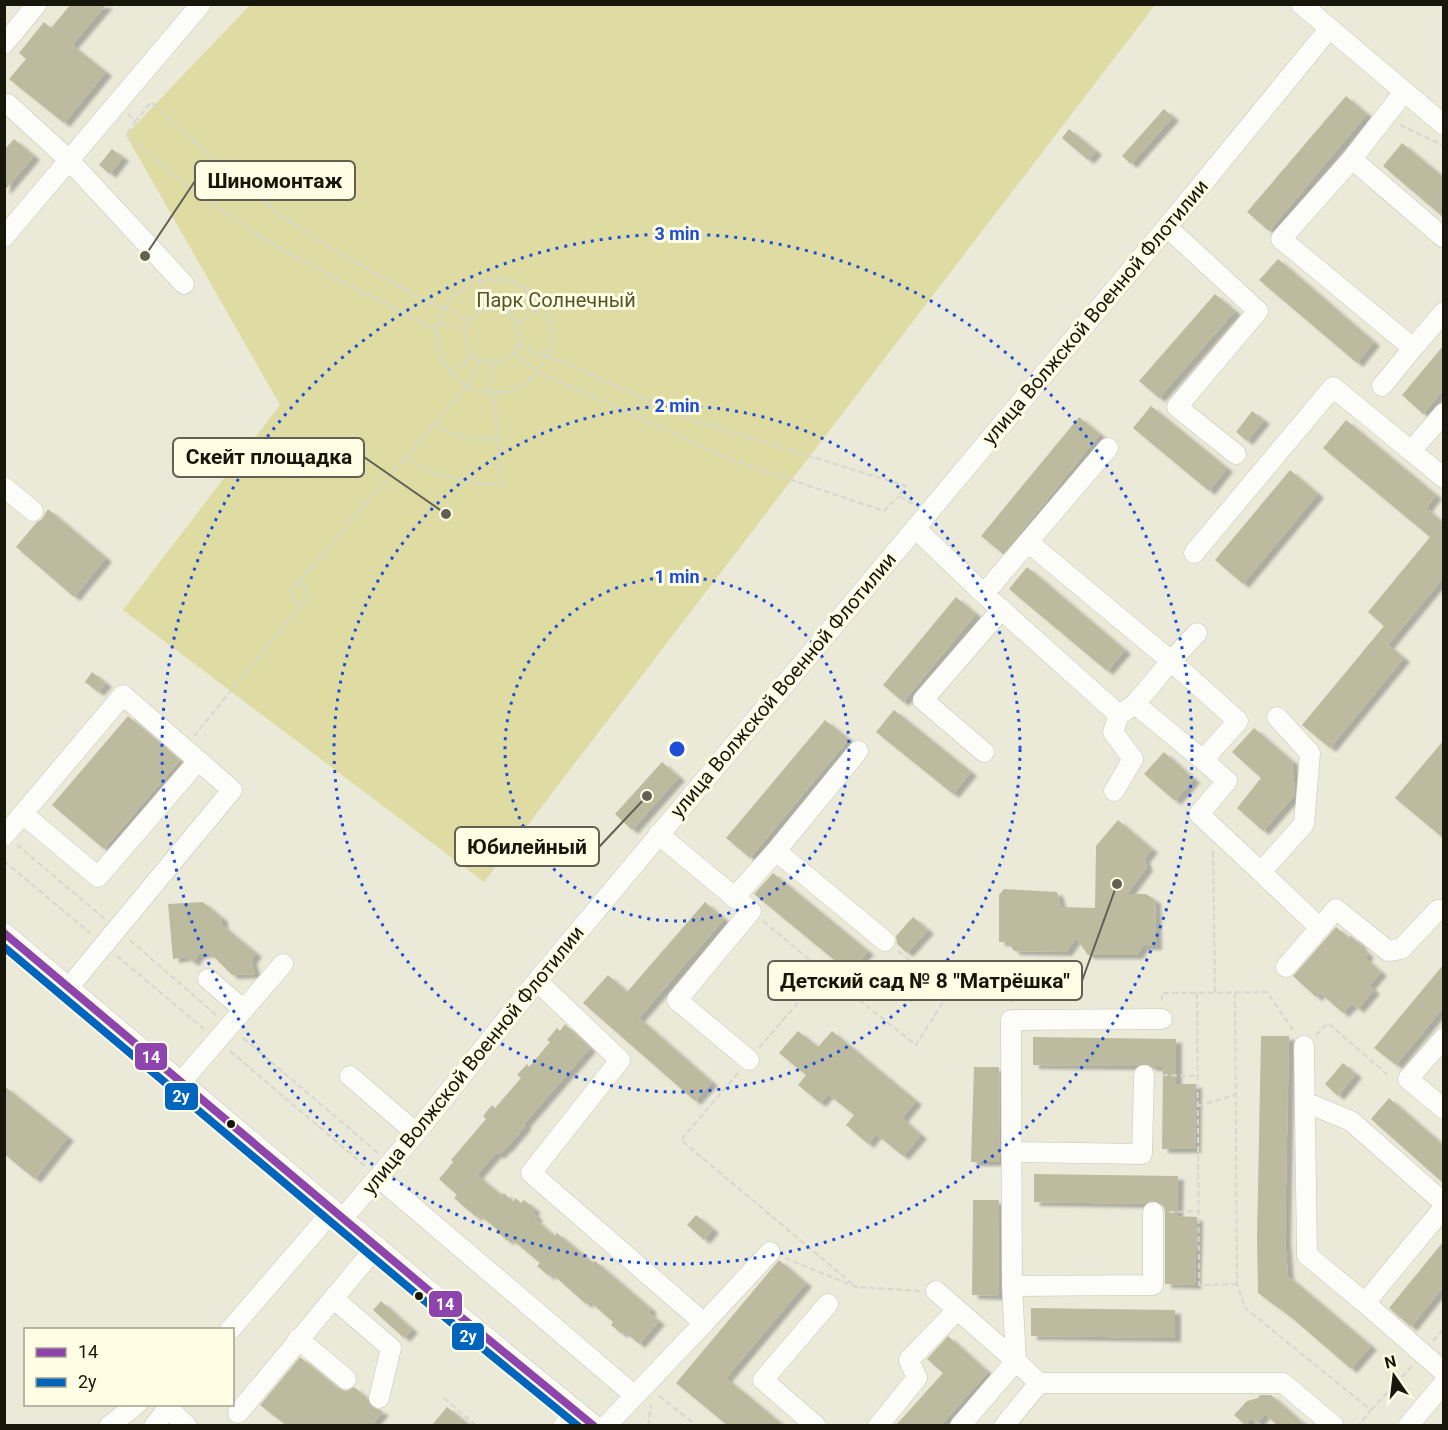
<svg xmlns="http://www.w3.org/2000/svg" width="1448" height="1430" font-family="Roboto,sans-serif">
	<defs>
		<filter id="shadow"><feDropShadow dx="6" dy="4" stdDeviation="1.5" flood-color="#0004"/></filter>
	</defs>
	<rect width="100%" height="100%" fill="#ebead9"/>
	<path fill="#dedba3" d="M250 5H1155L484 882 123 610 280 405 126 135Z"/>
	<path fill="#bdbb9f" filter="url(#shadow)" d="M71 4H107L72 45 106 72 64 123 9 79 26 59 19 53 44 22 51 28Z
		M1346 96 1367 114 1269 231 1247 212Z
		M1164 109 1173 117 1131 164 1122 156Z
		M1069 129 1096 151 1088 160 1062 138Z
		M14 139 34 156 4 191V150Z
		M1402 143 1443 177V217L1383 166Z
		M112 149 123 157 110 174 99 165Z
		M1278 259 1374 342 1357 363 1259 280Z
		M1215 294 1235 311 1159 398 1139 381Z
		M1443 346V390L1423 414 1402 395Z
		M1151 406 1227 468 1209 491 1133 428Z
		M1252 411 1264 420 1247 441 1236 432Z
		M1079 417 1100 434 1003 554 981 536Z
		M1346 420 1436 495 1426 508 1443 523V578L1388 645 1404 658 1330 748 1302 725 1384 626 1368 612 1430 537 1323 448Z
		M1290 470 1318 494 1243 584 1215 560Z
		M48 509 106 558 74 597 16 547 37 522 42 519Z
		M1027 567 1125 650 1107 671 1009 589Z
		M956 597 976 614 903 702 883 685Z
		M92 672 106 683 98 692 85 682Z
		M894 710 971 772 953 794 876 732Z
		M128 716 180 760 104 849 52 805Z
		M825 720 849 739 750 858 726 838Z
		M1254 728 1292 761 1295 791 1294 796 1263 831 1237 808 1261 778 1232 752Z
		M1443 741V838L1395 798Z
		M1164 752 1194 779 1175 801 1144 774Z
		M662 762 679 777 632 830 615 814Z
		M1118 820 1152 849 1144 859 1147 867 1127 894H1146L1155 900 1156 946H1143L1137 955H1088L1076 938 1066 952 1014 951 1008 942H999V895L1004 889 1057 892 1061 907 1095 908 1096 846Z
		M773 873 868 951 850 973 754 894Z
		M203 902 222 918V925L256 953 251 960 255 974 232 975 210 953 199 954 193 962 186 957 173 959 168 904Z
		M705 902 724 919 639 1018 712 1082 695 1101 583 1003 608 975 627 992Z
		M913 917 928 930 907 953 897 944 896 936Z
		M1336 927 1349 938 1351 936 1361 945 1360 946 1368 954 1365 958 1381 972 1369 986 1374 990 1358 1009 1352 1004 1343 1013 1320 993 1316 997 1293 976Z
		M1443 965V1008L1396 1065 1374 1048Z
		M565 1024 590 1048 524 1124 526 1125 508 1146 498 1155 496 1153 477 1175 501 1195 504 1193 513 1202 516 1198 521 1203 524 1200 535 1209 532 1212 537 1217 535 1219 554 1236 557 1233 593 1263 595 1261 651 1309 649 1313 659 1321 639 1344 624 1331 622 1334 611 1325 613 1322 589 1301 586 1304 551 1273 549 1276 537 1266 540 1263 510 1238 508 1241 497 1232 498 1230 478 1214 476 1217 454 1198 457 1195 439 1179 453 1162 451 1160 486 1119 483 1116 492 1105 495 1108 521 1078 517 1075 527 1064 529 1067 550 1042 547 1040 557 1028 560 1031Z
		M798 1031 818 1047 832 1031 916 1101 902 1118 921 1135 903 1156 876 1134 868 1144 846 1125 854 1115 828 1094 820 1103 798 1085 806 1075 779 1053Z
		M1261 1036H1289L1285 1238 1288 1276 1371 1346 1351 1369 1292 1318 1258 1293 1257 1238Z
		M1033 1037 1176 1039V1084H1196L1195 1149H1162L1163 1067H1152L1144 1063 1136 1066 1033 1065Z
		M1343 1063 1356 1074 1338 1096 1325 1084Z
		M974 1067H999L1000 1162H971Z
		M4 1086 68 1137 35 1179 4 1154Z
		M1389 1098 1443 1145V1183L1371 1119Z
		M1034 1174 1178 1176 1177 1216 1197 1217 1195 1285 1165 1284V1212L1164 1207 1159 1202 1152 1200 1145 1204 1034 1202Z
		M973 1200H999L998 1296 972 1295Z
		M696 1215 713 1229 704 1240 687 1225Z
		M1443 1242V1287L1411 1327 1389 1308Z
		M779 1260 806 1283 726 1378 783 1425H727L676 1383Z
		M381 1301 412 1329 404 1338 373 1310Z
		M1031 1308 1175 1310V1338L1031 1336Z
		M948 1336 988 1372 941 1425H896L943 1373 927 1359Z
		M300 1357 338 1388 346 1391 354 1387 367 1398 368 1402 371 1407 383 1411 372 1425H286L260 1405Z
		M1260 1395H1271L1305 1425H1277L1265 1414 1257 1423 1251 1418 1245 1425 1234 1415 1247 1401 1258 1398Z
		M447 1407 469 1425H432Z"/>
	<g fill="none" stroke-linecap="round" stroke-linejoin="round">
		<g stroke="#c6c5b7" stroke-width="21">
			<path id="minor" d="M1301 4 1444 125
				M4 44 37 4
				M1404 92 1352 159 1281 239 1413 348 1444 312
				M8 104 69 160 184 284
				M1352 159 1444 238
				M1167 227 1258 311 1177 407 1236 454
				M4 237 201 4
				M1382 386 1413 348
				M1444 413 1411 451 1444 478
				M4 487 33 511
				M915 528 984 594 1119 715 1135 704 1171 661 1028 542 1108 448
				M1194 553 1333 387 1411 451
				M984 594 1028 542
				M1197 633 1171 661 1238 721 1203 760
				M1135 704 1203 760 1227 781 1199 814 1261 872 1304 824 1310 753 1277 717
				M984 752 923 700 1002 609
				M1114 791 1133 759 1113 732 1119 715
				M23 814 98 877 198 761
				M658 834 751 911 677 1000 749 1060
				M4 836 123 695 232 790 69 987
				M776 851 885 941
				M1261 872 1320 928
				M734 898 776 851 858 751
				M4 933 427 1289 595 1426
				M1286 967 1336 909 1388 951 1401 949 1438 910H1444
				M208 979 244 1010
				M537 981 620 1060 531 1173 704 1323 606 1426
				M1444 1038 1408 1079 1444 1109
				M1304 1046 1307 1255 1365 1303 1444 1372
				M350 1076 416 1133
				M181 1082 283 964
				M1305 1102 1351 1121 1444 1203
				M1011 1152 1142 1154 1144 1075
				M378 1177 634 1395
				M1012 1286 1153 1285V1212
				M936 1291 1016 1361 960 1426
				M333 1298 391 1348 379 1398
				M1365 1303 1444 1207
				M704 1323 770 1252
				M230 1330 324 1221 343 1218 416 1133 537 981 1167 227 1329 29
				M298 1339 346 1379
				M1039 1383H1283L1334 1426
				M168 1408 187 1426
				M238 1413 377 1246
				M109 1426 137 1404
				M154 1426 171 1404
				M563 1426 576 1410
				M816 1426 763 1380 828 1304
				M878 1426 917 1378 909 1360 957 1310
				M1004 1426 1039 1383 1016 1361 1012 1286 1011 1020 1162 1019
				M1408 1426 1444 1383"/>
		</g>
		<path stroke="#d7d7d1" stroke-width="2" stroke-dasharray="6 3" stroke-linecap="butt" d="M128 114 136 121 151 102 214 160 280 215 349 259 443 310
			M136 121 126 135 189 187 263 239 336 279 437 330
			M1400 125 1444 146
			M437 336a57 57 0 1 1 114 0a57 57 0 1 1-114 0Z
			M481 280 487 309
			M444 307 469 321
			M465 336a27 27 0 1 1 54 0a27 27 0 1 1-54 0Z
			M509 315 528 291
			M438 323 466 330
			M516 323 544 307
			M518 345 547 357
			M513 352 538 372 732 460 884 511 899 496
			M547 355 696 421 906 486 899 496 913 504
			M451 375 473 355
			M490 393 492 363
			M434 424C454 436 474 441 498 439
			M405 458 466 387 480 360
			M298 582 306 588 309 596 304 603 299 604 293 600 291 591 405 458 433 473 473 483 502 484 494 394
			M194 736 298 609 301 603
			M17 845 105 919
			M1213 851 1215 993
			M4 861 90 933
			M763 921 839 984 864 966 875 955
			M130 940 216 1015
			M898 951 950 991
			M117 956 205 1030
			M1197 993 1199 1285 1237 1284
			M1235 993 1237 1284 1245 1308 1371 1410 1358 1426
			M1162 1001V993L1267 992 1295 1033
			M1316 1035 1328 1023 1390 1077
			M243 1038 378 1153
			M759 1048 815 983 839 984 916 1045 950 991 1012 993V1003
			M230 1051 365 1166
			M738 1073 681 1140 856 1287
			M1162 1075 1198 1076
			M1198 1106 1235 1095
			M1169 1212 1199 1211
			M785 1258 856 1287 921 1291
			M1433 1341 1444 1328
			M659 1396 697 1426
			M444 1398 477 1426
			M1371 1410 1412 1366
			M648 1426 651 1405"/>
		<use href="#minor" stroke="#fcfcf9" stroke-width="20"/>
		<g stroke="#fffee4" stroke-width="12">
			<path id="bus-1" d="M4 933 427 1289 594 1426"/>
		</g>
		<g stroke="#fffee4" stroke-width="12">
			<path id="bus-2" d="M4 947 420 1297 578 1426"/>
		</g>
		<use href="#bus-1" stroke="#8e44ad" stroke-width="8"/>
		<use href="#bus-2" stroke="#0065bd" stroke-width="8"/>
	</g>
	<g fill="none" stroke="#1d4ed8" stroke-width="3" stroke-dasharray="3 6">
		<circle cx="677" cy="749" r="172"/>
		<circle cx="677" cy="749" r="343"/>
		<circle cx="677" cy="749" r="515"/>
	</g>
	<g fill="#17160b" stroke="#fffee4" stroke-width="2">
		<circle cx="231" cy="1124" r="5"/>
		<circle cx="419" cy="1296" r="5"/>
	</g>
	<g text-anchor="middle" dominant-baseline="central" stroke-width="6" stroke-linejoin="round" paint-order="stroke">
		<g font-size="20" fill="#565327" stroke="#fffee4">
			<text x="556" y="300">Парк Солнечный</text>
		</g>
		<g font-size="20" fill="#17160b" stroke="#fffee4">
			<text transform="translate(1095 312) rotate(-50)">улица Волжской Военной Флотилии</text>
			<text transform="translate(783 685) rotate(-50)">улица Волжской Военной Флотилии</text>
			<text transform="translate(473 1060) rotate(-51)">улица Волжской Военной Флотилии</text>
		</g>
	</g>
	<circle cx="677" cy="749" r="9" fill="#1d4ed8" stroke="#fffee4" stroke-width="3"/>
	<g font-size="18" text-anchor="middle" font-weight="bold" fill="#1d4ed8" stroke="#fffee4" stroke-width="6" stroke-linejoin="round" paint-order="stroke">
		<text x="677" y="240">3 min</text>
		<text x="677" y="412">2 min</text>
		<text x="677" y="583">1 min</text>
	</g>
	<path fill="none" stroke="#616053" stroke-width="2" d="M145 256L195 181M446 514L364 457M647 796L599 847M1117 884L1082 981"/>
	<g fill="#616053" stroke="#fffee4" stroke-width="2">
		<circle cx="145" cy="256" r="6"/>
		<circle cx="446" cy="514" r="6"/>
		<circle cx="647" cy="796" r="6"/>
		<circle cx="1117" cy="884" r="6"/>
	</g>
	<g fill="#fffee4" stroke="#616053" stroke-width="2">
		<rect x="195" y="161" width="160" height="39" rx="6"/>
		<rect x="173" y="438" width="191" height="39" rx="6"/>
		<rect x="455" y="827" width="144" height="39" rx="6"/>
		<rect x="768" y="961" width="314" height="39" rx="6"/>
	</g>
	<g font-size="21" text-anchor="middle" font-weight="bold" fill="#17160b">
		<text x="275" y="188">Шиномонтаж</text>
		<text x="269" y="464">Скейт площадка</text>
		<text x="527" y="854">Юбилейный</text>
		<text x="925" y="988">Детский сад № 8 "Матрёшка"</text>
	</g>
	<g stroke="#fffee4" stroke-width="2">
		<rect x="134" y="1042" width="34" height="29" rx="6" fill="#8e44ad"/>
		<rect x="164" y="1082" width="35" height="29" rx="6" fill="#0065bd"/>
		<rect x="428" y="1290" width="35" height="28" rx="6" fill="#8e44ad"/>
		<rect x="451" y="1322" width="34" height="29" rx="6" fill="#0065bd"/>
	</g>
	<g font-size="16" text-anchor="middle" font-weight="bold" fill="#fff">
		<text x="151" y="1063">14</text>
		<text x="181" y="1102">2у</text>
		<text x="445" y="1310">14</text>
		<text x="468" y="1342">2у</text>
	</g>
	<rect width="1448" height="1430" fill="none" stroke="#17160b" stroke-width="12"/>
	<rect x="24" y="1328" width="210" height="78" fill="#fffee4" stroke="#a2a18d" stroke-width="1.5"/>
	<rect x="36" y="1348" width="30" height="9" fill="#8e44ad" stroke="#a2a18d" stroke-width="1.5"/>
	<text x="78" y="1358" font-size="18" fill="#17160b">14</text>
	<rect x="36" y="1378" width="30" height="9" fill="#0065bd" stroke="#a2a18d" stroke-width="1.5"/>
	<text x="78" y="1388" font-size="18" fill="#17160b">2у</text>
	<g transform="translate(1394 1376) rotate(346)" stroke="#fffee4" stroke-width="4.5" paint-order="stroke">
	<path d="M0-4.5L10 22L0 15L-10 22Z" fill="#17160b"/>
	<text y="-9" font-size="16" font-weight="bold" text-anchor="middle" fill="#17160b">N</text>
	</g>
</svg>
